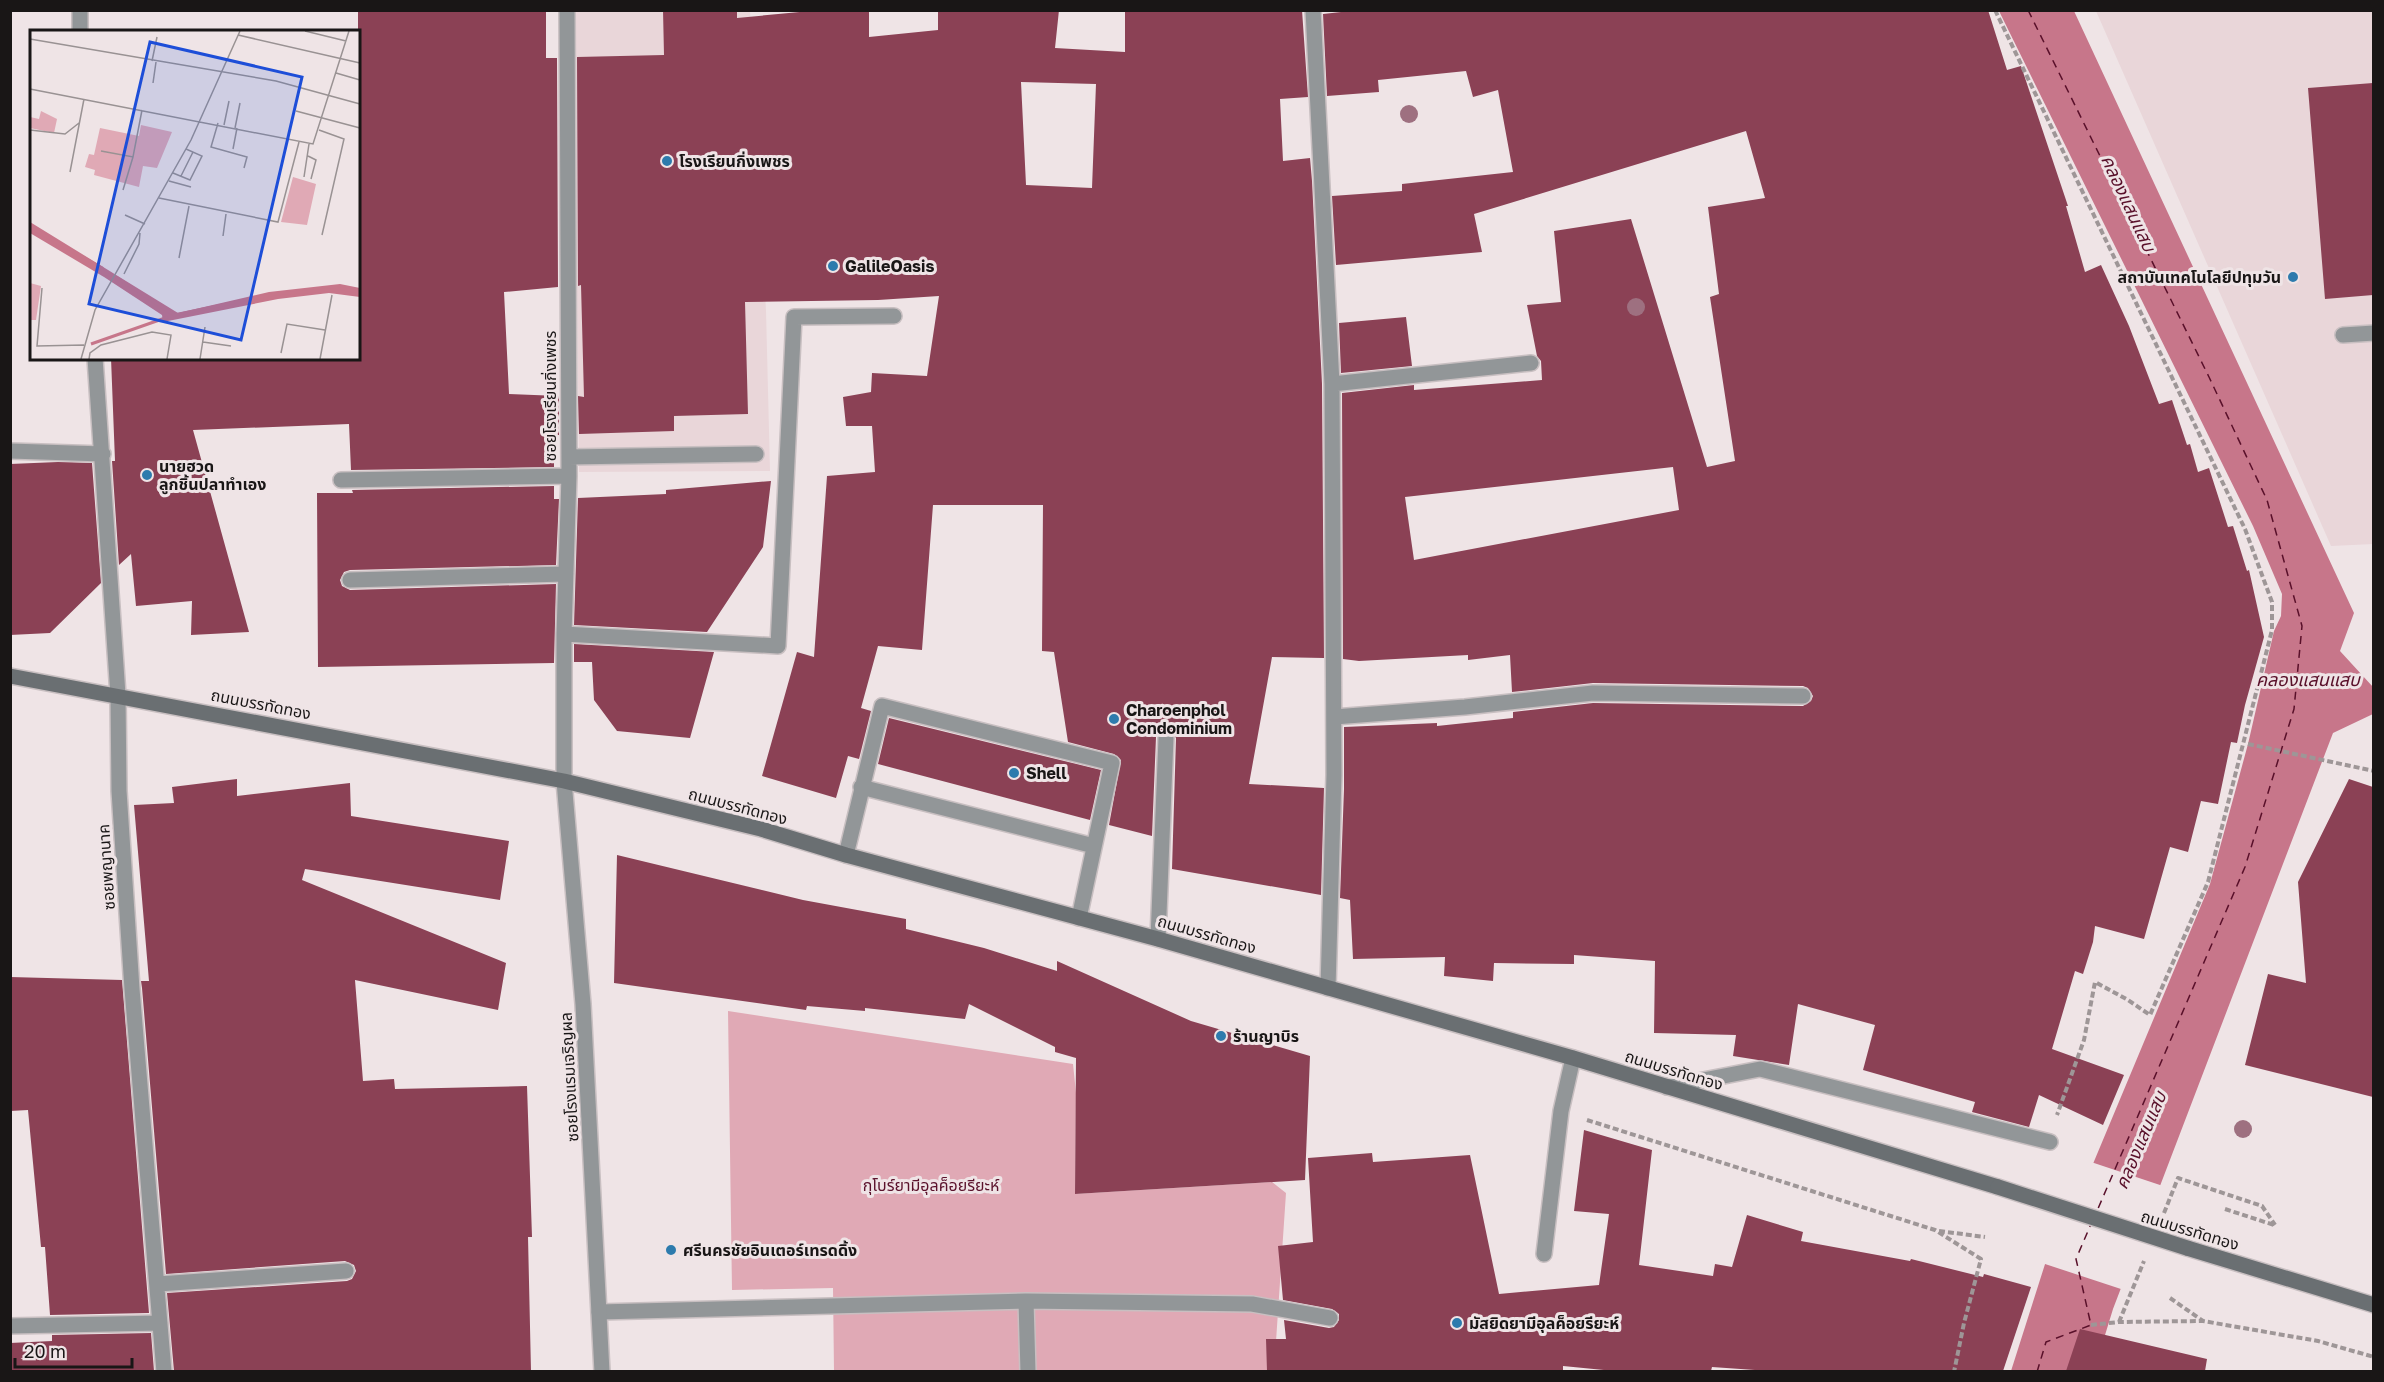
<svg xmlns="http://www.w3.org/2000/svg" width="2384" height="1382" font-family="'Golos Text','Noto Sans Thai',sans-serif">
	<rect width="100%" height="100%" fill="#efe4e6"/>
	<path fill="#e9d6d9" d="M574 11H750L766 311 770 471 579 472Z
		M2096 11H2373V544L2331 546Z"/>
	<path fill="#e0a9b5" d="M728 1011 1073 1064 1076 1093 1075 1194 1272 1182 1286 1193 1274 1371H834L833 1288 732 1290Z"/>
	<path fill="#c7768a" d="M1999 11H2074L2354 613 2340 651 2373 687V714L2333 733 2113 1309 2094 1371H2011L2046 1261 2090 1171 2210 884 2248 744 2274 631 2281 616 2282 594 2253 526Z"/>
	<path fill="#efe4e6" d="M2091 1162 2163 1186 2124 1290 2042 1263Z"/>
	<g fill="none" stroke-linecap="round" stroke-linejoin="round">
		<path stroke="#59102a" stroke-width="1.5" stroke-dasharray="8 6" stroke-linecap="butt" d="M2028 10 2209 377 2267 500 2302 626 2294 709 2245 867 2097 1211
			M2037 1372 2046 1342 2091 1325 2076 1259 2091 1224"/>
	</g>
	<path fill="#8b4155" fill-rule="evenodd" d="M358 10H546V58H557L558 287 504 292 509 394 559 396V435H554V467L351 470 349 424 193 430 249 632 191 635 192 601 136 606 131 554 119 565 112 461H115L111 358H358Z
		M663 10H737V18L821 10H869V37L938 30V10H1059L1055 48 1125 52V10H1302L1308 97 1280 99 1283 161 1310 158 1312 181 1322 384 1324 658 1272 657 1249 784 1324 788 1321 895 1172 869 1176 738 1171 730H1161L1156 737 1152 836 1109 825 1121 760 1114 754 1068 742 1054 652 1042 651 1043 505H933L922 650 878 646 861 708 871 711 859 759 848 756 836 798 762 776 797 652 814 657 827 476 875 472 872 426H846L843 397 871 392 872 373 927 376 939 296 878 300 745 302 748 414 674 416V431L579 434 578 396 584 397 581 285 578 286 577 57 664 55ZM1021 82 1096 84 1092 188 1026 185Z
		M1359 10H1988L2007 70 2021 66 2068 206H2066L2085 272 2101 265 2129 326 2159 404 2172 400 2187 445 2190 444 2198 472 2209 468 2228 527 2233 526 2247 571 2249 570 2264 637 2245 705 2237 743 2231 742 2218 804 2201 801 2188 852 2170 847 2144 939 2095 926 2093 942 2083 974 2075 971 2052 1049 2124 1075 2103 1125 2039 1095 2029 1127 1972 1112 1975 1102 1863 1070 1875 1025 1798 1004 1789 1065 1733 1056 1736 1035 1654 1033 1655 961 1574 955V964L1494 963 1493 981 1444 976 1445 957 1353 959 1350 900 1340 898 1344 789V727L1437 723V726L1513 718V712L1593 703 1803 706 1811 701 1813 696 1808 688 1803 686 1593 683 1512 692 1510 655 1468 660V655L1359 661 1343 659 1342 393 1414 385V390L1542 380 1541 361 1537 356 1527 305 1561 302 1554 231 1631 219 1707 467 1735 461 1710 297 1719 294 1708 207 1765 198 1746 131 1474 214 1482 252 1336 265 1332 196 1402 191V184L1513 172 1498 90 1473 97 1466 71 1378 80 1379 92 1327 96 1323 14ZM1673 467 1679 510 1414 560 1405 497Z
		M2373 83V295L2325 299 2308 88Z
		M1406 317 1412 366 1341 373 1339 323Z
		M58 462 92 463 101 583 50 633 10 635V464Z
		M771 481 763 547 707 632 574 625 578 498 666 494V490Z
		M554 486V499H559L556 565 350 570 344 572 340 580 342 586 350 590 556 584 554 663 318 667 317 493H353L352 490Z
		M574 644 714 652 690 738 617 731 594 700 592 662H574Z
		M889 718 1101 770 1090 820 878 764Z
		M237 779V796L350 783 351 816 509 841 500 900 305 869 302 880 506 963 498 1010 355 980 363 1081 394 1079 395 1089 527 1086 532 1237H528L531 1371H174L167 1293 347 1281 352 1279 356 1271 354 1265 345 1261 166 1274 142 988 141 981H149L134 805 174 803 172 787Z
		M2349 779 2373 787V1097L2245 1065 2268 974 2306 983 2298 882Z
		M617 855 803 900 906 919V929L984 948 1057 971V961L1191 1021 1310 1056 1305 1180 1075 1194 1076 1058 1055 1052V1047L969 1004 965 1019 865 1008V1011L807 1006 806 1010 614 983Z
		M10 977 122 980 149 1313 50 1315 45 1247H41L28 1110 10 1111Z
		M1584 1130 1652 1150 1639 1265 1713 1276 1715 1264 1732 1267 1747 1215 1803 1232 1801 1241 1910 1261 1911 1259 1983 1277 1984 1274 2031 1287 2003 1371H1769L1712 1367 1711 1371H1614L1563 1366V1371H1267L1266 1339H1286L1284 1320 1329 1328 1334 1327 1339 1320V1314L1332 1309 1283 1300 1278 1246 1313 1242 1308 1158 1372 1153 1373 1162 1470 1155 1499 1294 1599 1285 1609 1214 1574 1211Z
		M2080 1329 2207 1359 2205 1371H2066Z
		M151 1333 154 1371H10V1343L52 1341V1335Z"/>
	<g fill="none" stroke-linecap="round" stroke-linejoin="round">
		<g stroke="#c8bfc1" stroke-width="18">
			<path id="lane" d="M2343 335 2374 333
				M861 787 1094 846
				M846 855 882 706 1112 763 1079 918
				M1667 1087 1760 1069 2050 1142
				M1544 1254 1561 1111 1573 1058
				M1026 1301 1252 1304 1330 1318
				M599 1312 1026 1301 1028 1372"/>
		</g>
		<g stroke="#c8bfc1" stroke-width="18">
			<path id="street" d="M80 10V32
				M567 10 569 476 564 634V781L583 1004 602 1372
				M1313 10 1332 384 1334 775 1328 988
				M95 358 118 695 119 791 132 989 164 1372
				M1332 384 1531 363
				M10 451 103 454
				M569 457 756 454
				M341 480 569 476
				M350 580 566 574
				M564 634 778 646 794 317 894 316
				M1334 717 1465 707 1593 693 1803 696
				M1158 939 1166 738
				M158 1284 346 1271
				M10 1326 160 1323"/>
		</g>
		<g stroke="#c8bfc1" stroke-width="18">
			<path id="secondary" d="M10 676 564 781 761 829 846 855 1158 939 1573 1058 1998 1187
				M2187 1248 2374 1305"/>
		</g>
		<path stroke="#9e9697" stroke-width="4" stroke-dasharray="6 3" stroke-linecap="butt" d="M1995 10 2245 529 2272 602V630L2208 882 2150 1015 2128 1000 2095 982 2084 1040 2057 1115
			M2248 744 2374 771
			M1587 1120 1935 1230 1981 1259 1964 1323 1954 1372
			M2225 1209 2274 1225
			M2164 1213 2178 1178 2262 1206 2275 1225
			M1939 1231 1985 1237
			M2170 1298 2203 1321
			M2119 1322 2144 1261
			M2091 1325 2119 1322 2203 1321 2318 1341 2374 1357"/>
		<use href="#lane" stroke="#929698" stroke-width="15"/>
		<use href="#street" stroke="#929698" stroke-width="15"/>
		<use href="#secondary" stroke="#6a6f72" stroke-width="15"/>
		<g stroke="#c8bfc1" stroke-width="18" stroke-linecap="butt">
			<path id="secondary-bridge" d="M1998 1187 2187 1248"/>
		</g>
		<use href="#secondary-bridge" stroke="#6a6f72" stroke-width="15"/>
	</g>
	<g fill="#9e7080">
		<circle cx="1409" cy="114" r="9"/>
		<circle cx="1636" cy="307" r="9"/>
		<circle cx="2243" cy="1129" r="9"/>
	</g>
	<g fill="#2d7bad" stroke="#efe4e6" stroke-width="2">
		<circle cx="667" cy="161" r="6"/>
		<circle cx="833" cy="266" r="6"/>
		<circle cx="2293" cy="277" r="6"/>
		<circle cx="147" cy="475" r="6"/>
		<circle cx="1114" cy="719" r="6"/>
		<circle cx="1014" cy="773" r="6"/>
		<circle cx="1221" cy="1036" r="6"/>
		<circle cx="671" cy="1250" r="6"/>
		<circle cx="1457" cy="1323" r="6"/>
	</g>
	<g text-anchor="middle" dominant-baseline="central" stroke-width="6" stroke-linejoin="round" paint-order="stroke">
		<g font-size="16" font-weight="bold" fill="#191616" stroke="#efe4e6" text-anchor="start">
			<text x="679" y="161">โรงเรียนกิ่งเพชร</text>
			<text x="845" y="266">GalileOasis</text>
			<text x="2281" y="277" text-anchor="end">สถาบันเทคโนโลยีปทุมวัน</text>
			<text x="159" y="466">นายฮวด<tspan x="159" dy="18">ลูกชิ้นปลาทำเอง</tspan></text>
			<text x="1126" y="710">Charoenphol<tspan x="1126" dy="18">Condominium</tspan></text>
			<text x="1026" y="773">Shell</text>
			<text x="1233" y="1036">ร้านญาบิร</text>
			<text x="683" y="1250">ศรีนครชัยอินเตอร์เทรดดิ้ง</text>
			<text x="1469" y="1323">มัสยิดยามีอุลค็อยรียะห์</text>
		</g>
		<g font-size="16" fill="#191616" stroke="#efe4e6">
			<text transform="translate(550 396) rotate(-90)">ซอยโรงเรียนกิ่งเพชร</text>
			<text transform="translate(261 704) rotate(11)">ถนนบรรทัดทอง</text>
			<text transform="translate(738 806) rotate(15)">ถนนบรรทัดทอง</text>
			<text transform="translate(106 867) rotate(-94)">ซอยพญานาค</text>
			<text transform="translate(1207 934) rotate(16)">ถนนบรรทัดทอง</text>
			<text transform="translate(1674 1070) rotate(17)">ถนนบรรทัดทอง</text>
			<text transform="translate(569 1077) rotate(-93)">ซอยโรงแรมเจริญผล</text>
			<text transform="translate(2190 1230) rotate(17)">ถนนบรรทัดทอง</text>
		</g>
		<g font-size="16" fill="#5b122c" stroke="#efe4e6">
			<text x="931" y="1185">กุโบร์ยามีอุลค็อยรียะห์</text>
		</g>
		<g font-size="18" font-style="italic" fill="#59102a" stroke="#efe4e6">
			<text transform="translate(2129 203) rotate(65)">คลองแสนแสบ</text>
			<text x="2308" y="679">คลองแสนแสบ</text>
			<text transform="translate(2140 1140) rotate(-67)">คลองแสนแสบ</text>
		</g>
	</g>
	<g transform="translate(30 30)">
		<rect width="330" height="330" fill="#efe4e6"/>
		<path d="M11 81 27 89 24 103 0 98V87L9 89ZM111 95 142 102 127 138 113 136 109 157 64 145 65 140 55 137 59 124 64 125 70 98 109 106ZM263 147 286 154 277 195 251 192ZM0 253 11 256 6 290H0Z" fill="#e0a9b5"/>
		<path d="M0 192 148 283 239 262 310 254 330 258V267L299 263 248 269 133 292 132 285 74 247 0 203Z" fill="#c7768a"/>
		<path fill="none" stroke="#c7768a" stroke-width="3" d="M0 197 72 238 73 244 82 245M86 247 144 285 245 264 313 259 330 262M61 314 138 287"/>
		<path fill="none" stroke="#999293" stroke-width="1.5" d="M275 1 316 11M208 5 330 33M0 9 246 51 330 74M122 31 127 7M306 43 330 50M123 53 126 32M0 59 283 114 319 1M266 81 330 98M188 93 181 117 217 127 214 138M194 95 199 71M205 98 210 73M0 100 35 104 49 93M289 100 314 109 292 205M203 119 207 98M71 121 103 127 112 80M278 126 286 130 281 149M40 142 54 69M143 143 160 150 172 126 156 119M151 146 163 122M274 147 279 114M139 151 161 157M93 160 103 127M129 168 248 192 269 112M95 185 115 194M193 206 196 184M149 228 159 176M94 244 109 214 110 203M12 258 7 316 54 315M173 312 201 316M251 323 257 294 295 300M51 329 65 280 161 110 210 1M59 329 60 323 71 315 122 302 141 305 137 329M170 329 175 297M290 329 302 265"/>
		<path fill="#1d4ed8" fill-opacity="0.15" stroke="#1d4ed8" stroke-width="3" d="M120 12 272 47 211 310 59 274Z"/>
		<rect width="330" height="330" fill="none" stroke="#191616" stroke-width="3"/>
	</g>
	<rect width="2384" height="1382" fill="none" stroke="#191616" stroke-width="24"/>
	<path d="M15 1358v9h117v-9" fill="none" stroke="#191616" stroke-width="3"/>
	<text x="24" y="1358" font-size="18" fill="#191616" stroke="#efe4e6" stroke-width="4.5" paint-order="stroke">20 m</text>
</svg>
